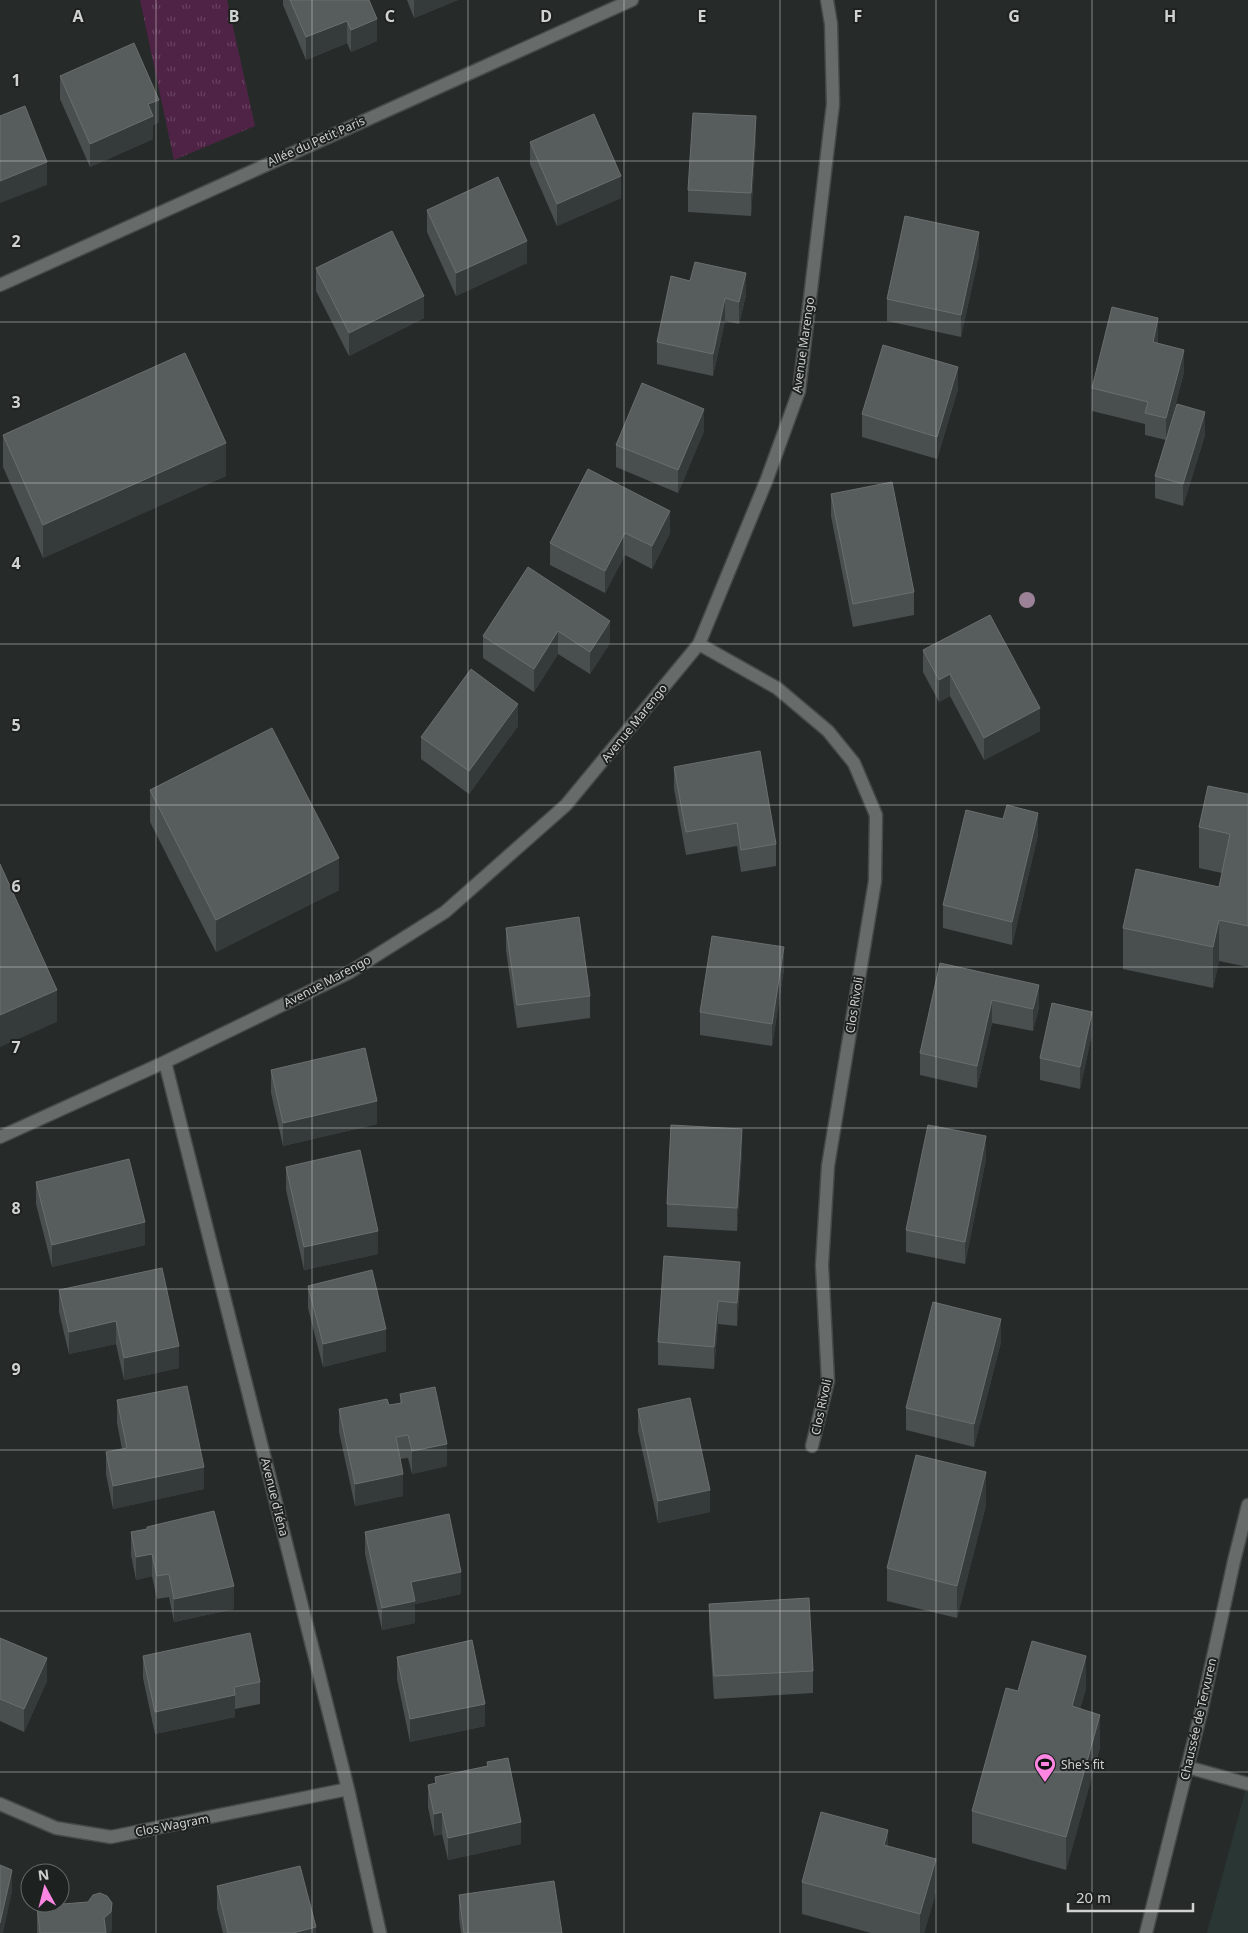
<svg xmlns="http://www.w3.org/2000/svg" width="1248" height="1933" font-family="'Noto Sans',sans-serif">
	<defs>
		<pattern id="grass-tufts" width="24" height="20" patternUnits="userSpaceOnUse" patternTransform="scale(1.25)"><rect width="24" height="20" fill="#4f2345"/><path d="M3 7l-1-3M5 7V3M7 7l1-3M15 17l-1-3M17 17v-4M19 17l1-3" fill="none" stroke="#67425f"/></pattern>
	</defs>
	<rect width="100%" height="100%" fill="#262b2a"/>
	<path fill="#2a3634" d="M1248 1781V1933H1207Z"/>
	<path fill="url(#grass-tufts)" d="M140 0H227L255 126 174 160Z"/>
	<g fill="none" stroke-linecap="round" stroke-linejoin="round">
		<g stroke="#454948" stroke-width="15">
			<path id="lane" d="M1187 1767 1248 1784"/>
		</g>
		<g stroke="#454948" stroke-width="15">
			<path id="street" d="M0 285 632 0
				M699 644 777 688 828 731 854 763 876 815 875 881 828 1166 822 1265 828 1381 812 1446
				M165 1062 348 1789 380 1933
				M0 1137 165 1062 350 972 445 912 566 805 699 644 767 479 799 391 833 104 831 24 827 0
				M0 1804 56 1828 111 1837 348 1789"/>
		</g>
		<g stroke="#454948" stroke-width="15">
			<path id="secondary" d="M1146 1933 1201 1712 1234 1561 1248 1505"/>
		</g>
		<use href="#lane" stroke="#676c6b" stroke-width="12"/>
		<use href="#street" stroke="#676c6b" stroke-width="12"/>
		<use href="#secondary" stroke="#676c6b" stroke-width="12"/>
	</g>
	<circle fill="#9c8296" cx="1027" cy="600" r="8"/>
	<path fill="#494f4e" d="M283 0H369L377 41 351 52 347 43 306 60 283 5Z
		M407 0H458L414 18Z
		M60 76 159 122 153 125V139L90 167 60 99Z
		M756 139 751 216 688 212V190Z
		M530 142 621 198 557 226 530 164Z
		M427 210 527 263 456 296 427 232Z
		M979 255 961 337 887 321V299Z
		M316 268 424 318 349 356 316 291Z
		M671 276 746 295 739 324 725 321 713 376 657 364V342Z
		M1158 340V343L1184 372 1168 434 1205 435 1183 506 1155 498V476L1166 440 1145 435V424L1092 411V388Z
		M958 389 937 459 862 437V414Z
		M704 431 678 493 616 467V445Z
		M3 435 226 476 43 558 3 467Z
		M588 469 670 533 652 569 625 555 605 593 550 565V543Z
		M831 494 914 592V615L853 627 831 516Z
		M528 567 610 643 590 674 558 654 534 692 483 658V636Z
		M923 650 1040 731 984 760 950 696 939 702 923 672Z
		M518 726 469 794 421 759V737Z
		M674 767 776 844V866L741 872 737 846 686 855 674 789Z
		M150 790 339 890 216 952 150 822Z
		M1248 794V967L1219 961 1213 988 1123 969V928L1219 887 1222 873 1199 868V827Z
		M1038 835 1012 945 943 928V905Z
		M506 928 590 996V1018L517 1028 506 950Z
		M940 963 1039 1007 1033 1031 992 1023 977 1088 920 1075V1053Z
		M784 969 772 1046 700 1035V1012Z
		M1092 1034 1080 1089 1040 1080V1058Z
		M271 1070 377 1124 283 1146 271 1093Z
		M742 1152 737 1231 667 1227V1204Z
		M986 1159 965 1264 906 1252V1230Z
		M286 1167 378 1254 304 1270 286 1190Z
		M36 1182 145 1245 52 1267 36 1204Z
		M162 1268 179 1368 124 1380 116 1344 69 1354 59 1312V1290Z
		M740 1285 737 1326 718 1324 714 1369 658 1365V1342Z
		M308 1286 386 1351 323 1367 308 1308Z
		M1001 1342 974 1447 906 1430V1408Z
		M400 1394 447 1466 412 1474 408 1458 400 1459 403 1496 355 1506 339 1432V1409L389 1405 400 1403Z
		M117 1400 204 1489 113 1509 106 1474V1452L122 1449 117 1423Z
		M638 1409 710 1512 658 1523 638 1431Z
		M986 1505 957 1618 887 1601V1568Z
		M131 1532 234 1609 174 1622 169 1597 157 1599 152 1576 136 1580 131 1555Z
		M365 1532 461 1594 415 1604V1623L382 1630 365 1554Z
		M709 1604 813 1671V1693L714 1699 709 1627Z
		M0 1638 47 1681 24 1732 0 1721Z
		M143 1656 260 1682V1704L235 1709V1717L155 1734 143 1678Z
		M397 1657 485 1726 410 1742 397 1679Z
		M1086 1688 1080 1709 1100 1747 1066 1870 972 1843V1811L1018 1691Z
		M487 1762 521 1844 448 1860 442 1834 434 1836 428 1807V1785L435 1784V1777L487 1766Z
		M802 1882 936 1892 924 1933H871L802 1914Z
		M217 1886 316 1933H223L217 1909Z
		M459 1895 562 1933H461L459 1918Z
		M37 1906 112 1925 111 1933H37Z"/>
	<path fill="#353b3a" d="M414 0H458L414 18Z
		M377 19V41L351 52V30Z
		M347 21V43L306 60V37Z
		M159 100V122L153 125V139L90 167V144L148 104Z
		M756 116V139L751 216V193Z
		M47 162V185L0 203V181Z
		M621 176V198L557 226V204Z
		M979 232V255L961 337V315Z
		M527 241V263L456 296V273Z
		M746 273V295L739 324V302Z
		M424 296V318L349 356V333Z
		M725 298V321L713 376V354Z
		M1158 318V340L1153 364V342Z
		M1184 350V372L1166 440V418Z
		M958 367V389L937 459V437Z
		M704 409V431L678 493V470Z
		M1205 412V435L1183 506V484Z
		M226 443V476L43 558V525Z
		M670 511V533L652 569V546Z
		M625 533V555L605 593V571Z
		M610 621V643L590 674V652Z
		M558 631V654L534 692V669Z
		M950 674V696L939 702V680Z
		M518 704V726L469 794V771Z
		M1040 708V731L984 760V738Z
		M1038 813V835L1012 945V922Z
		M339 858V890L216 952V920Z
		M1219 920V961L1213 988V947Z
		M784 947V969L772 1046V1024Z
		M1039 985V1007L1033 1031V1009Z
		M57 990V1022L0 1047V1015Z
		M992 1000V1023L977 1088V1066Z
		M1092 1012V1034L1080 1089V1067Z
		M377 1101V1124L283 1146V1123Z
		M742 1129V1152L737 1231V1208Z
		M986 1136V1159L965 1264V1242Z
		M145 1222V1245L52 1267V1245Z
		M378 1231V1254L304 1270V1247Z
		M740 1262V1285L737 1326V1303Z
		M718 1301V1324L714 1369V1347Z
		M1001 1319V1342L974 1447V1424Z
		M116 1321V1344L69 1354V1332Z
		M386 1329V1351L323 1367V1344Z
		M179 1346V1368L124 1380V1358Z
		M447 1444V1466L412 1474V1451Z
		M204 1467V1489L113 1509V1486Z
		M986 1472V1505L957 1618V1586Z
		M403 1474V1496L355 1506V1484Z
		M710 1490V1512L658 1523V1501Z
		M152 1554V1576L136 1580V1557Z
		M461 1572V1594L415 1604V1623L382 1630V1608L411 1582Z
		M234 1586V1609L174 1622V1599Z
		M1086 1656V1688L1072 1739V1706Z
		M47 1658V1681L24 1732V1709Z
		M235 1695V1717L155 1734V1712Z
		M485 1704V1726L410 1742V1719Z
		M1100 1715V1747L1066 1870V1837Z
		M442 1812V1834L434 1836V1814Z
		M521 1822V1844L448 1860V1838Z
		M888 1830V1863L884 1845Z
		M936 1859V1892L924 1933H920V1914Z
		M12 1870V1892L3 1933H0V1923Z
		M112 1903V1925L111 1933H104V1918Z
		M316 1927V1933H293Z"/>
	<path fill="#575d5c" stroke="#6a6f6e" d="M290 0H369L377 19 351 30 347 21 306 37Z
		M134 43 159 100 148 104 153 116 90 144 60 76Z
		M25 106 47 162 0 181V116Z
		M693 113 756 116 751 193 688 190Z
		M594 114 621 176 557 204 530 142Z
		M498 177 527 241 456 273 427 210Z
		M905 216 979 232 961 315 887 299Z
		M392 231 424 296 349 333 316 268Z
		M695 262 746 273 739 302 725 298 713 354 657 342 671 276 690 281Z
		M1112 307 1158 318 1153 342 1184 350 1166 418 1145 413 1148 402 1092 388Z
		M883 345 958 367 937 437 862 414Z
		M185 353 226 443 43 525 3 435Z
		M642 383 704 409 678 470 616 445Z
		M1177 404 1205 412 1183 484 1155 476Z
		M588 469 670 511 652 546 625 533 605 571 550 543Z
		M892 482 914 592 853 604 831 494Z
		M528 567 610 621 590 652 558 631 534 669 483 636Z
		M990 615 1040 708 984 738 950 674 939 680 923 650Z
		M471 669 518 704 469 771 421 737Z
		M272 728 339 858 216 920 150 790Z
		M760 751 776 844 741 850 737 823 686 832 674 767Z
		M1208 786 1248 794V926L1219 920 1213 947 1123 928 1136 869 1219 887 1230 834 1199 827Z
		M1007 805 1038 813 1012 922 943 905 966 810 1003 819Z
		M0 864 57 990 0 1015Z
		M579 917 590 996 517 1005 506 928Z
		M712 936 784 947 772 1024 700 1012Z
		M940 963 1039 985 1033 1009 992 1000 977 1066 920 1053Z
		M1052 1003 1092 1012 1080 1067 1040 1058Z
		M365 1048 377 1101 283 1123 271 1070Z
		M671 1125 742 1129 737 1208 667 1204Z
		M928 1125 986 1136 965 1242 906 1230Z
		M360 1150 378 1231 304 1247 286 1167Z
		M129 1159 145 1222 52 1245 36 1182Z
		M664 1256 740 1262 737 1303 718 1301 714 1347 658 1342Z
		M162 1268 179 1346 124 1358 116 1321 69 1332 59 1290Z
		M372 1270 386 1329 323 1344 308 1286Z
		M933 1302 1001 1319 974 1424 906 1408Z
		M187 1386 204 1467 113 1486 106 1452 127 1448 117 1400Z
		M435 1387 447 1444 412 1451 408 1435 396 1437 403 1474 355 1484 339 1409 387 1399 389 1405 402 1403 400 1394Z
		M690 1398 710 1490 658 1501 638 1409Z
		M916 1455 986 1472 957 1586 887 1568Z
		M214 1511 234 1586 174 1599 169 1574 157 1576 152 1554 136 1557 131 1532 147 1529V1527Z
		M449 1514 461 1572 411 1582 415 1601 382 1608 365 1532Z
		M809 1598 813 1671 714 1676 709 1604Z
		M250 1633 260 1682 234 1687 235 1695 155 1712 143 1656Z
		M0 1638 47 1658 24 1709 0 1699Z
		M472 1640 485 1704 410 1719 397 1657Z
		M1032 1641 1086 1656 1072 1706 1100 1715 1066 1837 972 1811 1006 1688 1018 1691Z
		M508 1758 521 1822 448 1838 442 1812 434 1814 428 1785 436 1783 435 1777 488 1766 487 1762Z
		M821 1812 888 1830 884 1845 936 1859 920 1914 802 1882Z
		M0 1865 12 1870 0 1923Z
		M300 1866 316 1927 293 1933H228L217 1886Z
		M554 1881 562 1933H464L459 1895Z
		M100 1893 107 1896 112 1903 111 1912 104 1918 106 1933H40L37 1906 88 1902 93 1895Z"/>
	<path fill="none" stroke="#cfd2d1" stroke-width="1" stroke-opacity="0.55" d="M156 0V1933M312 0V1933M468 0V1933M624 0V1933M780 0V1933M936 0V1933M1092 0V1933M0 161H1248M0 322H1248M0 483H1248M0 644H1248M0 805H1248M0 967H1248M0 1128H1248M0 1289H1248M0 1450H1248M0 1611H1248M0 1772H1248"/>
	<defs>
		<g id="stadium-pin" transform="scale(1.125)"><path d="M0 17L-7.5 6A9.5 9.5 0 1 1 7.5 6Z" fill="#fd86e2" stroke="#1d2120"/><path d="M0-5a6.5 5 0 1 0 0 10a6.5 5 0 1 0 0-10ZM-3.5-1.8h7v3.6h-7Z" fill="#111"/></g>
	</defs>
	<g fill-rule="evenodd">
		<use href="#stadium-pin" x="1045" y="1764"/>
	</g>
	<g text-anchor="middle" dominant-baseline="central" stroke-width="4" stroke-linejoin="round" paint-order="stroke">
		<g font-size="12" fill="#cfd2d1" stroke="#1d2120">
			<text transform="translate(316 141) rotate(-24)">Allée du Petit Paris</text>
			<text transform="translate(803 345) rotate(-82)">Avenue Marengo</text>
			<text transform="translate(634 723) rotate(-51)">Avenue Marengo</text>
			<text transform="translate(327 981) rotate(-28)">Avenue Marengo</text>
			<text transform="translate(854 1005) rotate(-81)">Clos Rivoli</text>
			<text transform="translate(821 1407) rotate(-78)">Clos Rivoli</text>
			<text transform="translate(275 1497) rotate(76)">Avenue d'Iéna</text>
			<text transform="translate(1198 1719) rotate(-77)">Chaussée de Tervuren</text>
			<text transform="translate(172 1825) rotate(-11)">Clos Wagram</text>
		</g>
		<g font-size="12" fill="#cfd2d1" stroke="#1d2120" text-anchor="start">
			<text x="1061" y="1764">She's fit</text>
		</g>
	</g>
	<g font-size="16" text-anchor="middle" font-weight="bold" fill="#cfd2d1" stroke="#1d2120" stroke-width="4" stroke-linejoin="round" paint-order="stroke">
		<text x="78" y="22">A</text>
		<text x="234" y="22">B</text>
		<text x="390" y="22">C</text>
		<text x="546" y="22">D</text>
		<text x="702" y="22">E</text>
		<text x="858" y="22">F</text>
		<text x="1014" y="22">G</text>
		<text x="1170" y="22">H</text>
		<text x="16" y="86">1</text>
		<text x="16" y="247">2</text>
		<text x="16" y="408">3</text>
		<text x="16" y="569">4</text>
		<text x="16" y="731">5</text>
		<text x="16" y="892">6</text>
		<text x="16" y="1053">7</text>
		<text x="16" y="1214">8</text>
		<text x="16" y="1375">9</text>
	</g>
	<g transform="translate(45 1888) rotate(353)"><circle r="24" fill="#1d2120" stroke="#646867"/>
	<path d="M0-4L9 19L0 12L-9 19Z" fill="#fd86e2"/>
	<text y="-8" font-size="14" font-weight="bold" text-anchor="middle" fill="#cfd2d1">N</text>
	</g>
	<path d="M1068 1903v8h125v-8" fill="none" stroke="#cfd2d1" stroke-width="2.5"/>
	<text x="1076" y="1903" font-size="15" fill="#cfd2d1" stroke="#1d2120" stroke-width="4" paint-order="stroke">20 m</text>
</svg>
